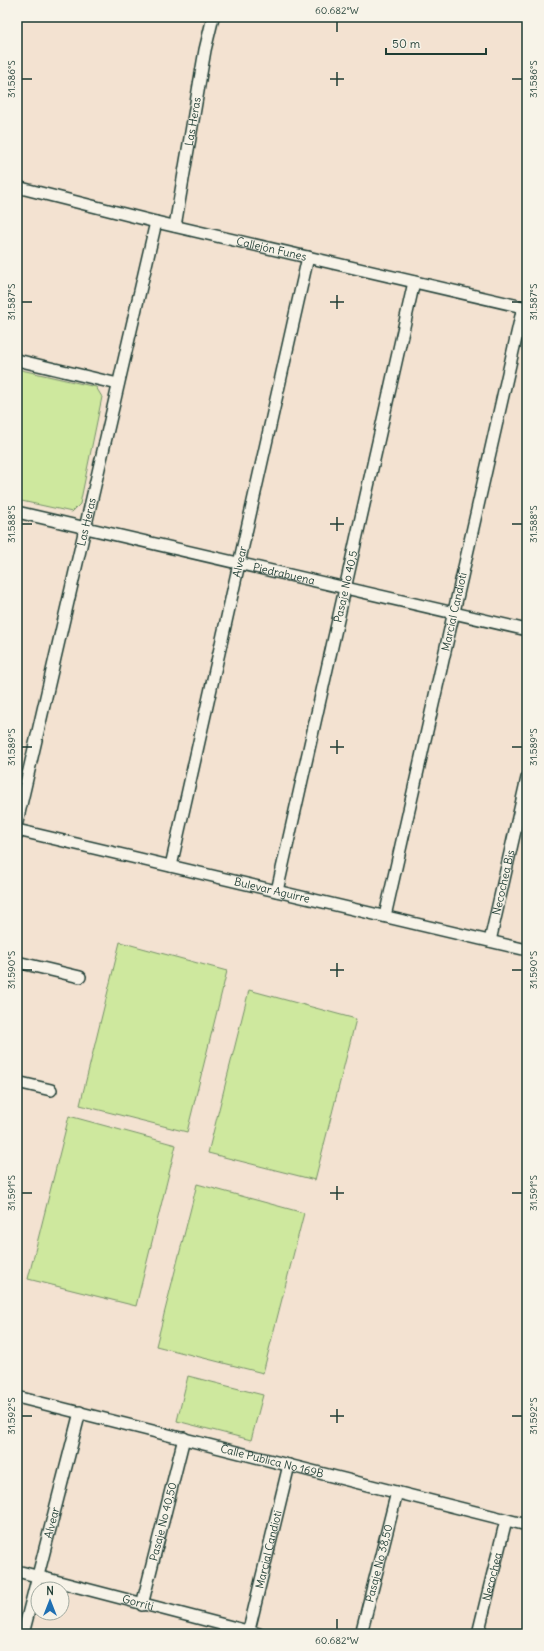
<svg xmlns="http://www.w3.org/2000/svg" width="544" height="1651" font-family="Delius,sans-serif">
	<rect width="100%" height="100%" fill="#f3e2d1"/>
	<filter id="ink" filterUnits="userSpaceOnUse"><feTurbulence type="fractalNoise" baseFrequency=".025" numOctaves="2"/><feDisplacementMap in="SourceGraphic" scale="8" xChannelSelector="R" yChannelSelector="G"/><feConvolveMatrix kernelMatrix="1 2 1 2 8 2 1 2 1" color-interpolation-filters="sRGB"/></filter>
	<g filter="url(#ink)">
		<path fill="#cee89e" stroke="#769269" d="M17 369 96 387 102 397 80 504 72 512 17 500Z
			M120 942 227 971 187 1132 80 1105Z
			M249 990 356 1019 315 1180 208 1153Z
			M69 1116 176 1145 136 1306 28 1279Z
			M197 1184 304 1213 263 1373 156 1346Z
			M188 1376 263 1395 251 1440 177 1421Z"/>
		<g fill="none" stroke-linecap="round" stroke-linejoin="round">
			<g stroke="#1f3d34" stroke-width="14">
				<g id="street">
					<path id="s1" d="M17 187 156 222 527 308"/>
					<path id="s2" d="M175 226 205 50 213 17"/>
					<path d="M17 360 118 384"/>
					<path id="s3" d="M17 512 527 630"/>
					<path id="s4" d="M17 822 156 222"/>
					<path id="s5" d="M17 830 527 950"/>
					<path id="s6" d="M171 866 308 257"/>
					<path id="s7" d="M277 891 414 282"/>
					<path id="s8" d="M385 916 523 307"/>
					<path id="s9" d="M490 941 527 778"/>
					<path d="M17 962 80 977"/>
					<path d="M17 1082 51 1090"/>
					<path id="s10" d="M17 1397 527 1525"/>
					<path id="s11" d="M17 1571 259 1634"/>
					<path id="s12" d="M142 1605 184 1438"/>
					<path id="s13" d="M23 1634 80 1412"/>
					<path id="s14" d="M248 1634 289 1465"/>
					<path id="s15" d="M361 1634 397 1492"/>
					<path id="s16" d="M478 1634 506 1520"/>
				</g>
			</g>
			<use href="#street" stroke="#f7f3e8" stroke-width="11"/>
		</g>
	</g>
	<path fill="none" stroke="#1f3d34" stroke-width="1.5" d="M337 22V32M337 72V86M22 79H32M330 79H344M512 79H522M337 295V309M22 302H32M330 302H344M512 302H522M337 517V531M22 524H32M330 524H344M512 524H522M337 740V754M22 747H32M330 747H344M512 747H522M337 963V977M22 970H32M330 970H344M512 970H522M337 1186V1200M22 1193H32M330 1193H344M512 1193H522M337 1409V1423M22 1416H32M330 1416H344M512 1416H522M337 1619V1629"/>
	<g text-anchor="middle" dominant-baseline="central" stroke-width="3.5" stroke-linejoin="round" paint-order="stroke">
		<g font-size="11" fill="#1f3d34" stroke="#f7f3e8">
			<text stroke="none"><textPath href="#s2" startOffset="106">Las Heras</textPath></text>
			<text stroke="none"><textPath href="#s1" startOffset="262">Callejón Funes</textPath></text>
			<text stroke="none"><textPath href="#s4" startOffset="308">Las Heras</textPath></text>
			<text stroke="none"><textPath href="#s6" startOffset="312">Alvear</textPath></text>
			<text stroke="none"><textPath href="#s3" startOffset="274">Piedrabuena</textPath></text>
			<text stroke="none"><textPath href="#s7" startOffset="312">Pasaje No 40,5</textPath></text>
			<text stroke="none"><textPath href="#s8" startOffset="312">Marcial Candioti</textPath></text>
			<text stroke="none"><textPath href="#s9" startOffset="60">Necochea Bis</textPath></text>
			<text stroke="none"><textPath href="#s5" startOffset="262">Bulevar Aguirre</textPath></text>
			<text stroke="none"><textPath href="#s10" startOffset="263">Calle Publica No 169B</textPath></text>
			<text stroke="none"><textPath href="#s12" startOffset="86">Pasaje No 40,50</textPath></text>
			<text stroke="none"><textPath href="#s13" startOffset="115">Alvear</textPath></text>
			<text stroke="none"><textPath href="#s14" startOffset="87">Marcial Candioti</textPath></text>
			<text stroke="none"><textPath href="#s15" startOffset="73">Pasaje No 38,50</textPath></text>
			<text stroke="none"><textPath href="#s16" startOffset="59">Necochea</textPath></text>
			<text stroke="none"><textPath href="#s11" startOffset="125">Gorriti</textPath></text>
		</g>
	</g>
	<rect width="544" height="1651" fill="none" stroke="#f7f3e8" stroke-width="44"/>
	<g transform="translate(50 1601)"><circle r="19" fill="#f7f3e8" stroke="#a1aaa0"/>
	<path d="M0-3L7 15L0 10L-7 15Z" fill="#1f6fb2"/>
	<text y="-6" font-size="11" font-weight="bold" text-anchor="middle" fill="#1f3d34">N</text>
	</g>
	<path d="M386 48v6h100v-6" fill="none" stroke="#1f3d34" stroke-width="2"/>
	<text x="392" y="48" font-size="12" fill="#1f3d34" stroke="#f7f3e8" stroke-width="3" paint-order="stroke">50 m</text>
	<rect x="22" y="22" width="500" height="1607" fill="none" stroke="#1f3d34" stroke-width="1.5"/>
	<g font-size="10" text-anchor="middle" fill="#1f3d34">
		<text x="337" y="14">60.682°W</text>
		<text transform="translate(11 79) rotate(-90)" y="4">31.586°S</text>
		<text transform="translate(533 79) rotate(-90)" y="4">31.586°S</text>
		<text transform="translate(11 302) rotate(-90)" y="4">31.587°S</text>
		<text transform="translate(533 302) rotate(-90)" y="4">31.587°S</text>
		<text transform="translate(11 524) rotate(-90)" y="4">31.588°S</text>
		<text transform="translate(533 524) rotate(-90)" y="4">31.588°S</text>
		<text transform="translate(11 747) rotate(-90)" y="4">31.589°S</text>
		<text transform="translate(533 747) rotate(-90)" y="4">31.589°S</text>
		<text transform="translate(11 970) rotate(-90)" y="4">31.590°S</text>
		<text transform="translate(533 970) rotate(-90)" y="4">31.590°S</text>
		<text transform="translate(11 1193) rotate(-90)" y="4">31.591°S</text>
		<text transform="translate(533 1193) rotate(-90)" y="4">31.591°S</text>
		<text transform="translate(11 1416) rotate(-90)" y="4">31.592°S</text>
		<text transform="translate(533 1416) rotate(-90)" y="4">31.592°S</text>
		<text x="337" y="1644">60.682°W</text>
	</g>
</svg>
